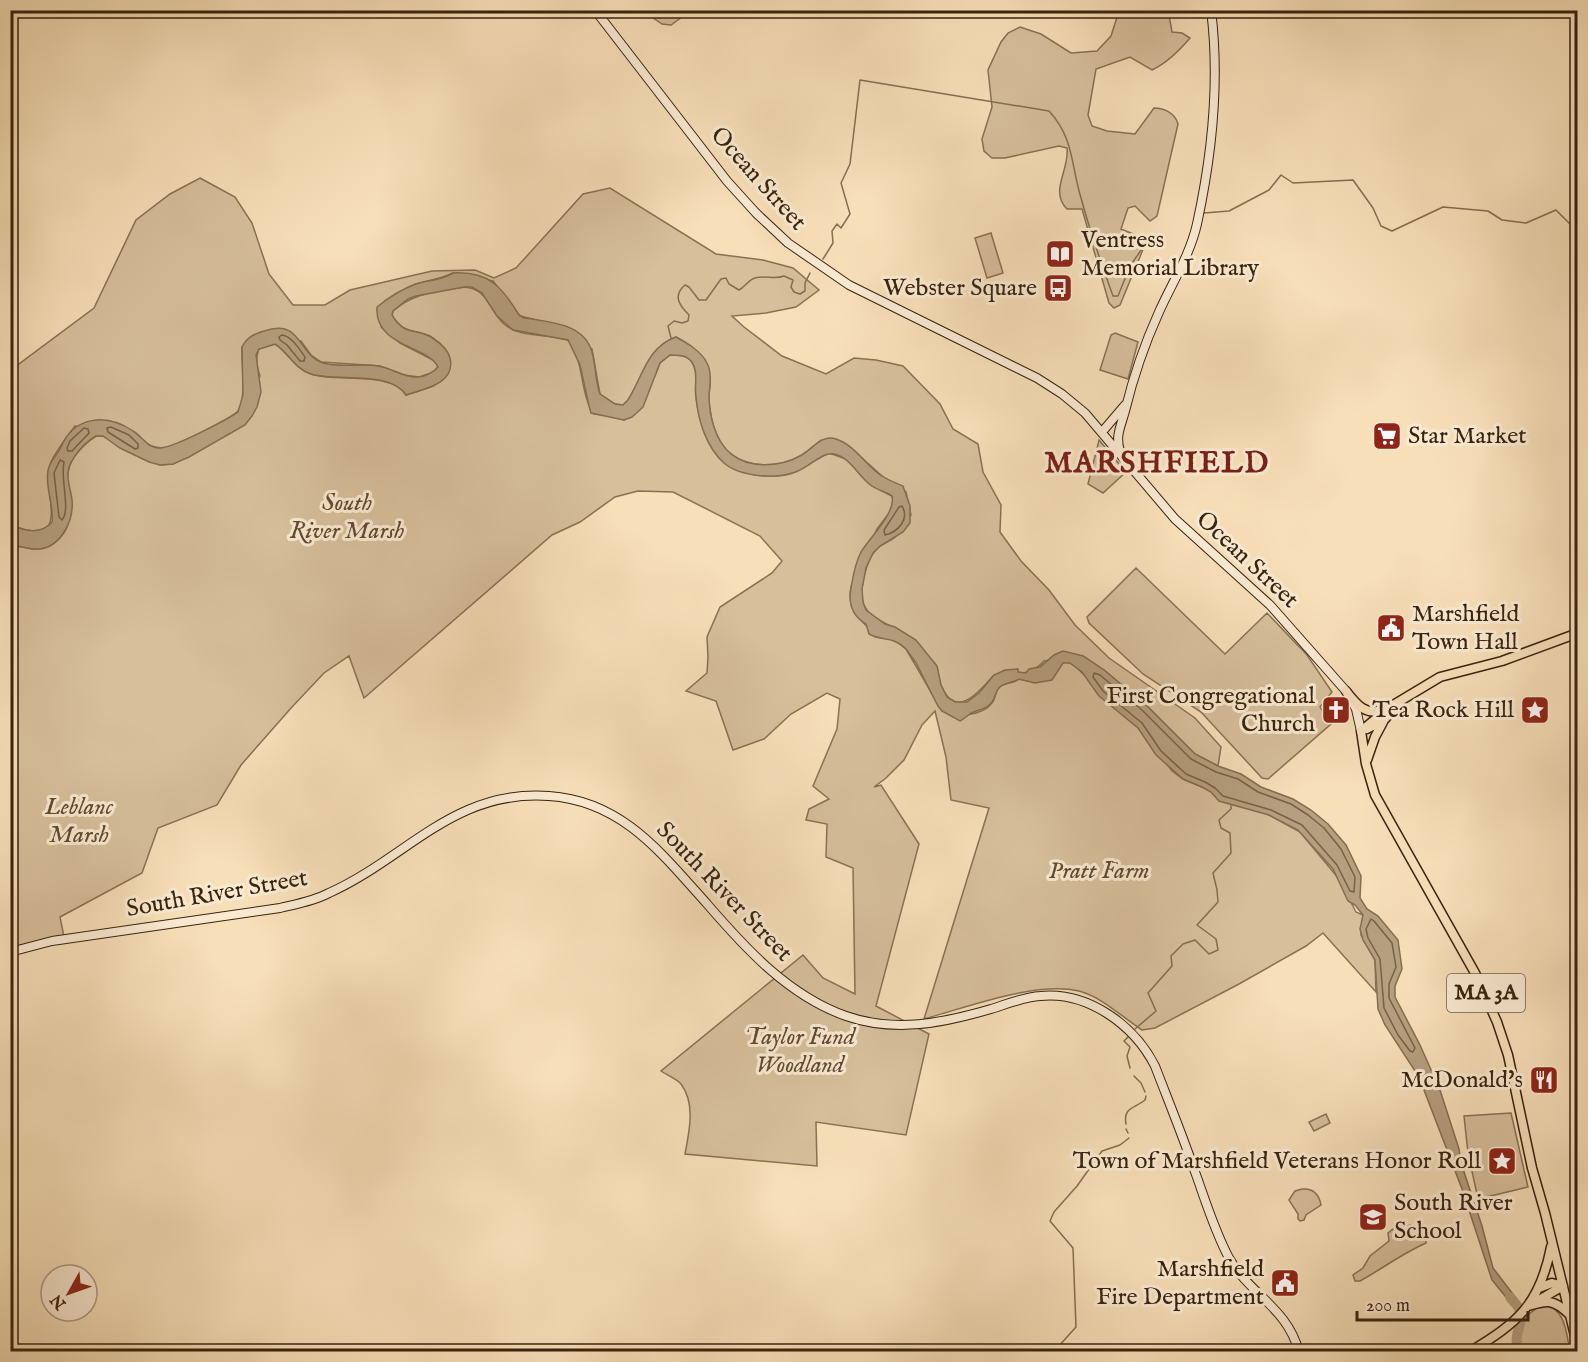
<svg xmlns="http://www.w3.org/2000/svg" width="1588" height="1362" font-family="'IM FELL English',serif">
	<rect width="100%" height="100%" fill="#f7dfb9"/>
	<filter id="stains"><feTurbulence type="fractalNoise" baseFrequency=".00333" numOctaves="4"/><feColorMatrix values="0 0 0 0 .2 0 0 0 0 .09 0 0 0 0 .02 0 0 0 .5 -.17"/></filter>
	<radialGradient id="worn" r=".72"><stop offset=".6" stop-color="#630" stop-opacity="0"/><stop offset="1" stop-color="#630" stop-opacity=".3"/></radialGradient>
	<path fill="#d7bf9c" stroke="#887154" stroke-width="1.5" d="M1142 10 1144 16 1169 15 1172 32 1182 33 1190 38C1179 51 1167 63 1152 70L1130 57 1096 69 1088 115 1092 126 1107 131 1135 134 1154 108C1164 108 1175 113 1178 124L1157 216 1150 221 1135 206 1128 208 1121 229 1141 237 1144 247 1120 305 1114 308 1109 303 1082 209H1067C1049 191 1070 169 1067 148L1059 146 1005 158H992L984 151 982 139 992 107 988 70 1001 42 1008 33 1020 27 1041 34 1071 53 1097 51 1111 36 1119 11Z
		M643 11H690L671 25 662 24Z
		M200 178 235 197 252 223 269 274 293 305H325L350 290 432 271 475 270 494 278 516 268 583 194 610 188 716 254 763 260 793 268 819 290 796 307 766 313 732 316 744 327 782 356 826 374 854 358 876 360 903 366 940 404 953 429 978 444 983 472 1001 505 1000 532 1021 561 1049 590 1075 625 1109 658 1195 718 1221 747 1218 766 1195 754 1146 705 1104 670 1083 656 1044 661C1032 676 1012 674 994 675 979 692 956 721 941 685 938 679 939 673 937 667 934 659 911 642 904 635 886 619 859 620 862 588 864 574 868 556 879 547 884 543 891 541 895 537 901 531 906 522 911 515L906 492 882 476 852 449 821 440C811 448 802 457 790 461 764 470 730 464 718 437 712 426 709 409 709 396 709 391 711 384 710 378 705 358 693 346 676 337 649 346 642 378 628 400L623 405 615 404 600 394 592 349 550 323 520 316 493 281 453 273C440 280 425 280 411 286 402 290 394 296 385 301L381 327 400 343 435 361 438 367 434 372 419 377 404 375 380 366 321 362 311 355 301 341 242 347C241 363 247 399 238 411 235 416 176 446 168 447 159 449 150 447 143 440L75 426C69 434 52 456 50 465 43 496 73 550 11 525V370L94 308 136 220 170 194Z
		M991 233 1003 273 987 278 975 238Z
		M464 287C489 289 488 309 504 324 521 339 548 333 568 340 585 361 579 393 594 414L614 416 624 420 655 376 660 363 670 355C678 355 687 355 692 362 699 371 694 387 696 398 703 450 731 485 788 474 801 471 816 459 829 453L846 459 872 486 892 496 894 503 890 512 877 529 851 587C846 612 862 619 876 637 888 637 897 640 906 649L942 711C956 718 982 716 992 703 996 698 995 690 1001 686 1007 682 1013 684 1019 679L1028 681 1066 660 1076 667 1117 707 1139 725 1172 771 1183 779 1269 815 1300 832 1339 879 1356 912 1363 915 1361 935 1375 960 1376 992 1323 933 1306 946 1239 984 1155 1028 1142 1030C1122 1017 1102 997 1079 991 1036 981 968 1007 924 1019L989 808 951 800 946 757 935 711 922 725 904 760 886 778 874 787 881 785 919 844 876 1006 929 1034 906 1135 816 1122 817 1166 685 1154C689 1132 696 1104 681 1084 677 1079 667 1075 661 1071L803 955 823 978 855 994 853 868 826 857 827 824 806 820 809 809 829 799 813 786 837 729 840 699 827 693 791 714 764 739 733 750 716 701 686 691 707 673 708 657 707 637 720 607 772 573 782 561 760 536 673 492 638 491 615 497 580 522 552 535 364 698 349 656 324 673 292 707 241 765 217 805 158 828 142 873 60 917 65 942 11 952V545C18 546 26 548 34 549 42 549 49 546 55 542 79 526 65 495 68 472 70 458 85 443 96 436H103L160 465 173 464 232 432 260 376C257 367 255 359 259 349L275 344C288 352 295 369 311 374 337 383 390 370 406 395L434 386 445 349C440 345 435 339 430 336 414 329 403 334 392 315L393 311C415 292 436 292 464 287Z
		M1115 333 1138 342 1128 379 1100 370 1111 335Z
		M1099 440 1126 472 1103 493 1088 484Z
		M1136 568 1225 654 1267 613 1307 655 1332 692 1320 707 1331 724 1268 779 1262 778 1201 712 1143 674 1089 623 1087 617Z
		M1511 1113 1528 1187 1478 1199 1468 1153 1464 1116Z
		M1326 1114 1330 1123 1314 1131 1309 1122Z
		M1302 1189C1313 1188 1319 1194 1321 1205L1306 1215 1304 1220 1300 1221 1298 1219V1214L1289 1200 1295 1191Z
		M1411 1225 1418 1227 1426 1235V1243C1403 1253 1382 1269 1360 1281H1355L1353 1275 1363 1268 1370 1256 1389 1241 1388 1233 1393 1229Z
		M1543 1305C1566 1308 1566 1333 1570 1351L1515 1352 1520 1348C1515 1328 1525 1313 1543 1305Z"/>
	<path fill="#b69f7f" stroke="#846d51" stroke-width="1.5" d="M453 273C489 271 502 287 519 315L524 318C549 322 584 323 592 352 596 366 595 380 600 394L615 404 623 405 628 400C643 376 647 347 676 337 687 343 701 351 707 363 712 372 710 385 709 395 709 415 715 441 731 454 749 469 780 467 800 456 812 450 821 434 836 439 855 445 866 466 882 476 888 480 896 483 903 486L910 506V523L903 532 880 546 873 553 866 568 862 589 863 602 866 610 885 624 895 627 916 640 937 666 941 685 947 697 955 702H967L979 693 994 675 1005 670 1018 669V672L1026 673 1029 669 1040 667 1054 655 1063 651 1083 656 1104 670 1146 705 1195 754 1218 766 1241 774 1261 787 1293 799 1311 810 1328 824 1346 845 1361 876 1360 898 1367 909 1378 916 1398 940 1402 969 1395 986V997L1420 1045 1440 1090 1459 1149 1461 1163 1482 1226 1493 1268 1522 1306 1517 1311 1492 1280 1462 1189 1419 1077 1385 1025 1378 1009 1375 960 1363 940 1360 929 1363 915 1355 905 1348 901 1333 869 1298 830 1269 815 1219 801 1211 792 1202 787 1183 779 1156 755 1138 728 1099 696 1082 672 1070 663H1063L1052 680 1035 683 1019 679C1013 683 1007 682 1001 686 995 690 996 697 992 702 986 710 980 709 971 713 967 716 964 719 960 721L942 711 938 706 916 663 906 649C892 635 883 642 869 634L866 624C852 616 848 604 851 588 853 576 855 563 861 552 870 537 896 513 892 496 886 492 878 490 872 486 858 477 852 458 834 454 823 451 809 467 798 471 779 480 740 477 724 463 706 447 698 420 696 397 694 386 699 371 691 361 686 355 678 355 670 355L660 363 643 407 632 417 624 420 591 413 589 406 580 365 568 340 513 330 497 316 482 293 472 287H464L416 296 408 299 393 311 392 315C404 336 415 328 431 337 439 342 448 349 450 358 456 384 424 389 406 395 391 370 336 382 311 374 295 369 288 352 275 344L259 349 256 355 261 392 257 407 252 416 245 425 189 457 173 464 160 465 149 462 120 448 103 436H96C84 443 70 458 68 472 67 481 71 491 72 500 74 522 59 551 34 549 26 548 18 546 11 545V525C25 531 41 535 52 522 54 505 45 488 48 471 49 461 57 456 61 447 74 416 106 413 133 431 143 437 146 447 159 448 171 449 227 420 238 412L243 395 242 347C247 337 254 334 264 331 302 318 297 354 323 363 340 368 361 363 378 366 392 368 404 378 418 377 425 377 434 372 438 367 429 346 374 347 377 307 388 298 402 289 416 284 429 280 442 280 453 273Z"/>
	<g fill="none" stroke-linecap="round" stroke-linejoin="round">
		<path stroke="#776146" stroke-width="1.5" d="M282 335C293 337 299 349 305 357L304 361H300L287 345 280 340 279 337Z
			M111 427 129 435 138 444V448L135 449 108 432 107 428Z
			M84 428 88 429 89 433 72 451H68L67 448 70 441Z
			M60 460 64 462C60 479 71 510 62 520L59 517 54 473Z
			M902 506C910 519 898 532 885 535L884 530 899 507Z
			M1094 673 1100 675 1142 710 1191 759 1216 772 1238 779 1258 792 1291 804 1308 815 1324 828 1341 849 1355 877 1354 892 1350 891 1337 865 1302 825 1271 810 1223 796 1215 788 1205 782 1186 774 1161 751 1142 723 1103 691 1093 677Z
			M1371 919 1374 921 1392 943 1396 967 1389 984V998L1415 1048 1413 1052 1410 1051 1398 1035 1384 1008 1380 959 1368 938 1366 929Z"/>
		<path stroke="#846d51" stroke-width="1.5" d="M1204 213 1229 211 1269 190 1281 175 1293 183 1353 180 1373 208 1381 226 1392 231 1443 207 1488 211 1502 220 1526 223 1556 210 1569 223 1578 224
			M823 259 833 243 832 231 837 224 841 228 850 214 841 183 850 164 860 80 1049 111C1074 138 1071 165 1081 198 1090 231 1101 263 1113 296H1118L1130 266 1144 246
			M671 338 668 326 674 321 682 323 688 321 689 315C680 306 672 296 685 285L689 287 699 300H706L721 279 726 278 729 284 739 290C745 287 748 280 755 278 765 275 775 280 784 276L793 280 791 287 794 292 800 294 805 291V283L810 273
			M1135 1029 1156 1011 1148 993 1172 966 1171 956 1183 944 1195 940 1209 954 1218 950 1216 939 1197 925 1218 902 1217 890 1213 873 1231 853 1230 833 1221 828 1219 820 1231 809V806
			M1128 1037 1124 1041 1130 1047 1127 1056 1130 1068
			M1134 1076 1141 1083 1145 1092
			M1126 1124C1123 1107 1134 1109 1145 1100L1146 1096
			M1126 1129 1128 1133
			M1037 1352 1058 1347 1076 1327 1073 1248 1050 1221 1054 1212 1077 1186 1102 1151 1120 1145 1129 1138"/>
		<path stroke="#b69f7f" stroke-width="10" d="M1510 1297C1512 1301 1518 1305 1519 1309 1526 1324 1509 1337 1521 1352"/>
		<g stroke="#38230d" stroke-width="10">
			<path id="secondary" d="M595 10 727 181 756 213 788 243 849 285 1037 378 1062 394 1085 413 1175 519 1270 605 1346 691 1356 709 1361 731
				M1102 432 1125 405
				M1120 451C1115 436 1121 426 1125 411 1133 378 1145 343 1159 312 1172 283 1190 255 1197 224 1212 155 1220 81 1211 10
				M10 952 52 941 280 908C297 904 314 901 329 893 407 858 454 789 549 796 623 801 662 854 708 905 746 949 789 996 846 1016 895 1033 943 1023 991 1009 1007 1004 1024 997 1040 996 1088 991 1134 1025 1155 1066 1168 1100 1182 1134 1194 1169 1205 1199 1214 1230 1229 1258 1250 1295 1287 1307 1299 1352"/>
		</g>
		<g stroke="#38230d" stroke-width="11">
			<path id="primary" d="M1346 691C1356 704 1366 717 1384 709
				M1367 729 1385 719 1396 706
				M1361 731 1366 764 1375 795 1475 973 1497 1022 1508 1055 1532 1168 1545 1213 1578 1348
				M1361 731 1390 707 1440 677 1502 661 1578 633
				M1367 760 1375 737 1383 722
				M1539 1288 1552 1283 1563 1286
				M1539 1300 1563 1286
				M1528 1306C1548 1300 1554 1299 1570 1315
				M1469 1352C1518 1323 1540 1304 1551 1247"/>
		</g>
		<use href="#secondary" stroke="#faead2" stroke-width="8"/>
		<use href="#primary" stroke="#f7dfb9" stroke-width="8"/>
	</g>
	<defs>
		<g id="library-square" transform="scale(1.5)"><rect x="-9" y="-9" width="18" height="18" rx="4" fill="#8f2418" stroke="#faead2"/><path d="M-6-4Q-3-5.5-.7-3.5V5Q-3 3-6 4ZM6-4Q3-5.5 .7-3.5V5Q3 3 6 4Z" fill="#fff"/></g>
		<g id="bus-square" transform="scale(1.5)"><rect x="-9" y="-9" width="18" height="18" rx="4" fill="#8f2418" stroke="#faead2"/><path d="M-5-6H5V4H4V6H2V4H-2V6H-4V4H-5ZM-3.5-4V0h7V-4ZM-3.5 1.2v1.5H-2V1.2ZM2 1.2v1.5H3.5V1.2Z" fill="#fff"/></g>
		<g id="supermarket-square" transform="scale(1.5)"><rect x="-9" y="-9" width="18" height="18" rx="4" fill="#8f2418" stroke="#faead2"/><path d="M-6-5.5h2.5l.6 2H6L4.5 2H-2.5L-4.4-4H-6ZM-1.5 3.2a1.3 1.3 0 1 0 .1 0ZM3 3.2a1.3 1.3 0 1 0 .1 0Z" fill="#fff"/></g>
		<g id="civic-square" transform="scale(1.5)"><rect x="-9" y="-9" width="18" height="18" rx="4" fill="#8f2418" stroke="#faead2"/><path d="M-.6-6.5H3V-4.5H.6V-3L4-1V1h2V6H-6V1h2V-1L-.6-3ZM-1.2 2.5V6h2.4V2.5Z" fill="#fff"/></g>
		<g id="church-square" transform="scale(1.5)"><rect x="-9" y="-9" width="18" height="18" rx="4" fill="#8f2418" stroke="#faead2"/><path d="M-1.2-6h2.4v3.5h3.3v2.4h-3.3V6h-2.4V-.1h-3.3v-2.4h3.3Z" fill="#fff"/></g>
		<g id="sight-square" transform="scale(1.5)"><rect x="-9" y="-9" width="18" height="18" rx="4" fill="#8f2418" stroke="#faead2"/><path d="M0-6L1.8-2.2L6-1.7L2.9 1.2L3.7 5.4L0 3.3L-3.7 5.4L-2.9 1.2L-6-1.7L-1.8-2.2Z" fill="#fff"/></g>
		<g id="restaurant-square" transform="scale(1.5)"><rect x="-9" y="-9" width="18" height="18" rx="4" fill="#8f2418" stroke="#faead2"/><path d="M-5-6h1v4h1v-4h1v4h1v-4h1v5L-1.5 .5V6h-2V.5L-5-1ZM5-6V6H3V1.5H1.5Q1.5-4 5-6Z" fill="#fff"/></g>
		<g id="school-square" transform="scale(1.5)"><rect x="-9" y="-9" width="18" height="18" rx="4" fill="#8f2418" stroke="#faead2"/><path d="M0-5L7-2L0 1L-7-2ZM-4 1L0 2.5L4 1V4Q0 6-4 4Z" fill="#fff"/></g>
	</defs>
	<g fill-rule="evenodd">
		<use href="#library-square" x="1060" y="254"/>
		<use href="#bus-square" x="1058" y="288"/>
		<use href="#supermarket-square" x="1387" y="436"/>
		<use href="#civic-square" x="1391" y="628"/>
		<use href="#church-square" x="1336" y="710"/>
		<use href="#sight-square" x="1535" y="710"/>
		<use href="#restaurant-square" x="1544" y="1080"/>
		<use href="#sight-square" x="1502" y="1161"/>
		<use href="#school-square" x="1373" y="1217"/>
		<use href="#civic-square" x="1285" y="1283"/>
	</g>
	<g text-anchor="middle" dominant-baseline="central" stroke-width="6" stroke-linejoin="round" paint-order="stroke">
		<rect fill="#faead2" stroke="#725f48" stroke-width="1.5" x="1447" y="974" width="78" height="38" rx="4.5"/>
		<g font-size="22" font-weight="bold" fill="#38230d">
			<text x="1486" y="993">MA 3A</text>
		</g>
		<g font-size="24" fill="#38230d" stroke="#faead2">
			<text transform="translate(758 179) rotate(48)">Ocean Street</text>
			<text transform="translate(1247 560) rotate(43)">Ocean Street</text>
			<text transform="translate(724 892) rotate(46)">South River Street</text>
			<text transform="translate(217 894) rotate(-10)">South River Street</text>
		</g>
		<g font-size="24" fill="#38230d" stroke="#faead2" text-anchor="end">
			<text x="1081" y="240" text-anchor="start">Ventress<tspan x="1081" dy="28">Memorial Library</tspan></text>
			<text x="1037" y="288">Webster Square</text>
			<text x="1408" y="436" text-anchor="start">Star Market</text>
			<text x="1412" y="614" text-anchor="start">Marshfield<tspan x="1412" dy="28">Town Hall</tspan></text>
			<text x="1315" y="696">First Congregational<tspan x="1315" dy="28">Church</tspan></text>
			<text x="1514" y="710">Tea Rock Hill</text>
			<text x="1523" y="1080">McDonald's</text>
			<text x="1481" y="1161">Town of Marshfield Veterans Honor Roll</text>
			<text x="1394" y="1203" text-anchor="start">South River<tspan x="1394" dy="28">School</tspan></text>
			<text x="1264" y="1269">Marshfield<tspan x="1264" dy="28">Fire Department</tspan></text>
		</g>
		<g font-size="24" font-style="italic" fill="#604a31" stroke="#faead2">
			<text x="347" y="503">South<tspan x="347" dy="28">River Marsh</tspan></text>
			<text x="79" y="807">Leblanc<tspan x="79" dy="28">Marsh</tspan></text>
			<text x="1099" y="871">Pratt Farm</text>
			<text x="800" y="1037">Taylor Fund<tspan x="800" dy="28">Woodland</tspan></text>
		</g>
		<g font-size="30" font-weight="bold" letter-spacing="1.5" fill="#7a1f14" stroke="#faead2">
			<text x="1157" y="464">MARSHFIELD</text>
		</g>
	</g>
	<rect width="1588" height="1362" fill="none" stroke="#f7dfb9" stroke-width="36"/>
	<rect x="12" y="12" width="1564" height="1338" fill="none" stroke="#38230d" stroke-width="3"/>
	<rect x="18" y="18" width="1552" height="1326" fill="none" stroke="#38230d" stroke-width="1.5"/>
	<g transform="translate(69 1293) rotate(230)"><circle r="28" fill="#faead2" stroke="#ac9a83" stroke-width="1.5"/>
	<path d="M0-4.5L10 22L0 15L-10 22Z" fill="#8f2418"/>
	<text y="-9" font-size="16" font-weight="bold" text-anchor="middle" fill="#38230d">N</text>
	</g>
	<path d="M1357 1311v9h171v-9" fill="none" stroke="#38230d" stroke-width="3"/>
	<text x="1366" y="1311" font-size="18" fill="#38230d" stroke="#faead2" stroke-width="4.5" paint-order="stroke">200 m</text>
	<rect width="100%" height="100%" filter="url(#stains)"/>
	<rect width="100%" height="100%" fill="url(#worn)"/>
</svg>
